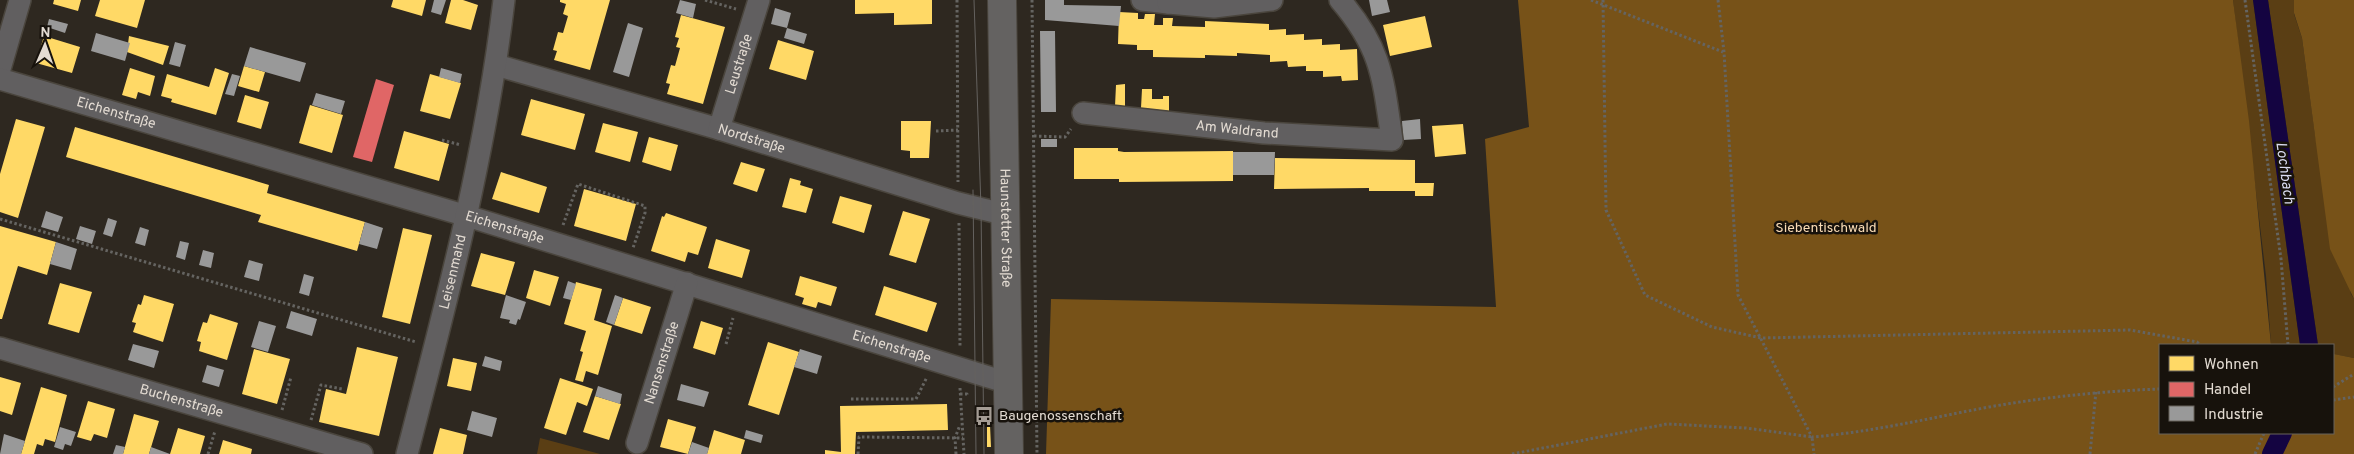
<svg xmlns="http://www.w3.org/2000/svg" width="2354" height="454" font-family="Overpass,sans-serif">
	<rect width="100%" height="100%" fill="#2e2820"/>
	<path fill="#5a3e14" d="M2233 0H2253L2300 345H2271L2266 276Z
		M2268 0H2294V14L2302 38 2315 135 2351 294 2354 299V358L2333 354V345H2318Z
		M540 438 600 454H537Z"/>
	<path fill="#775218" d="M1518 0H2233L2249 121 2271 345H2160V433H2333L2334 354 2354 358V454H1046L1051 299 1496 307 1485 139 1529 127Z
		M2294 0H2354V299L2330 249 2302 38 2294 13Z"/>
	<path fill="#140441" d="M2253 0H2268L2318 345H2300Z"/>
	<path fill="#ffd966" d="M54 0H81L78 11 53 4Z
		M100 0H145L137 28 95 16Z
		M393 0H426L422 16 391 7Z
		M451 0H463L478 5 471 30 445 23Z
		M560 0H610L590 70 554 60 557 51 553 50 558 32 563 33 568 16 563 14 566 4 560 2Z
		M855 0H932V24L894 25V13L855 14Z
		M1119 12 1138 13V19H1144L1145 14H1155L1154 25H1163V18H1173L1172 26 1205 27V21L1269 24V30L1286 29V35L1304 34V40L1322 39V45L1340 44V50L1357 49 1358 80 1342 81 1341 76 1323 77V71H1306V66L1288 67 1287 61 1270 62V55L1237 53V56L1205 55V58L1153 57V50H1137V45L1118 44Z
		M681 15 725 27 703 104 667 94 670 84 666 83 671 65 675 66 680 48 676 47 679 38 675 37Z
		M1425 16 1432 47 1390 56 1383 25Z
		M44 36 80 47 72 73 36 63Z
		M129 36 169 46 163 65 127 52Z
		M778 40 814 51 806 80 769 69Z
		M244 66 265 72 259 92 238 86Z
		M130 68 155 76 150 96 138 92 136 99 122 95Z
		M215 68 229 73 216 115 171 102 172 99 161 96 167 74 209 87Z
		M430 74 461 83 450 119 420 111Z
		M1125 84V107L1115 106 1116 85Z
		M1142 89H1152V99H1163V96H1169V111L1141 108Z
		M245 95 269 102 261 129 237 122Z
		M531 99 585 114 575 150 521 135Z
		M310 105 343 115 332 153 299 143Z
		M16 119 45 127 18 218 0 212V174Z
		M901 121H931L929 158H910V151L901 150Z
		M603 123 638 132 630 162 595 152Z
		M1463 124 1466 154 1435 157 1432 126Z
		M75 127 269 185 267 193 365 222 357 251 258 222 261 215 66 157Z
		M404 131 449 144 439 181 394 168Z
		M649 137 678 145 671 171 642 162Z
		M1074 148H1118V151L1124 152 1233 151V181L1119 182V179H1074Z
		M1275 158 1415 160V183H1434L1433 196H1415V191H1369V188L1274 189Z
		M741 162 765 169 757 192 733 184Z
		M501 172 547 187 539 213 492 199Z
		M790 178 801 181 800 185 813 189 806 213 782 207Z
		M584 189 636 204 626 241 574 226Z
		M840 196 872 205 864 233 832 223Z
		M903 211 930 219 916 263 889 255Z
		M666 213 707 227 698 255 688 252 685 262 651 251 662 216 664 217Z
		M0 226 56 242 47 275 18 266 2 319H0Z
		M403 228 432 235 410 324 382 317Z
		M716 239 750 250 742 278 708 268Z
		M481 253 515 262 505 295 471 286Z
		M534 270 559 277 550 306 526 298Z
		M800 276 837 287 831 306 818 302 816 308 802 304 804 298 795 295Z
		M576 282 602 289 594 320 612 326 598 375 586 371 583 382 575 380 583 352 580 351 586 331 564 324Z
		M60 283 92 292 79 333 48 324Z
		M884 286 937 303 927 332 875 315Z
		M144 295 174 304 163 342 133 332 136 323 132 322 138 304 141 305Z
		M623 298 651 307 642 334 614 325Z
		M210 314 238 323 227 360 199 351 201 342 197 341 200 331 203 322 207 323Z
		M701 321 723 328 715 355 693 348Z
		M768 342 799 352 779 415 748 405Z
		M357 347 398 357 379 436 319 422 326 389 346 394Z
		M254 349 290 359 277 404 242 394Z
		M453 358 477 363 471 391 447 386Z
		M0 377 21 383 12 415 0 411Z
		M560 378 593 389 587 406 577 402 566 435 544 428Z
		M41 387 67 395 55 442 45 439 43 446 37 444 34 454H21Z
		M595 396 621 404 609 440 583 432Z
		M88 401 115 409 107 438 94 434 91 441 77 437Z
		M947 404 948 430 856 432 855 454H825V450L841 452 840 406Z
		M134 414 159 421 149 454H123Z
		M668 419 696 427 688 454 660 447Z
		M987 425H990L991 447H987Z
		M178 428 205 436 200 454H170Z
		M440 428 467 435 463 454H433Z
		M714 430 745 440 741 454H707Z
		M223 440 252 449 251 454H219Z"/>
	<path fill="#e06666" d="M376 79 394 85 372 162 353 157Z"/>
	<path fill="#999" d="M434 0H446L441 15 431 12Z
		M680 0 696 4 693 18 676 13Z
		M1045 0H1064V5L1121 6 1119 26 1045 20Z
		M1369 0H1387L1390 12 1372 16Z
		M775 8 791 13 787 28 771 24Z
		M49 19 68 24 65 33 47 27Z
		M628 23 643 28 629 77 613 72Z
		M787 28 807 34 804 44 784 38Z
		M1040 31H1055L1056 112H1041Z
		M96 33 130 43 125 61 91 51Z
		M175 42 186 45 180 67 169 64Z
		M250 47 306 63 300 82 244 66Z
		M441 68 462 74 460 83 439 77Z
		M232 74 240 76 234 96 225 94Z
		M316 93 345 101 341 114 312 105Z
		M1420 119 1421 139 1403 140 1402 121Z
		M1041 139H1057V147H1041Z
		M1233 152H1275L1274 175H1233Z
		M46 211 63 217 58 232 41 227Z
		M108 218 117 221 112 237 103 234Z
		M365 222 383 228 377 249 359 244Z
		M80 226 96 231 92 244 76 239Z
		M140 227 149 230 145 246 135 243Z
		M180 241 189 243 185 260 176 257Z
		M56 242 77 249 71 270 50 264Z
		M203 250 214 253 211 268 199 265Z
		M249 260 263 264 259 281 244 277Z
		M304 274 314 277 309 296 299 293Z
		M568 281 576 284 571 300 563 298Z
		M506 295 526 302 520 320 518 319 516 325 509 323 510 320 500 318Z
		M615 295 623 298 614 325 606 322Z
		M291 311 317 319 312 336 286 328Z
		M259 321 276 326 268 352 251 347Z
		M133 344 159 351 154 368 128 360Z
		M800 349 822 356 817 374 794 367Z
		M485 356 502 361 500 371 482 366Z
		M207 365 224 370 219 387 202 382Z
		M681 384 709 392 704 407 677 400Z
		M598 386 622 394 620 404 595 396Z
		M472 411 497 418 492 437 467 430Z
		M60 427 76 432 71 446 65 444 63 450 54 447Z
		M746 430 763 435 761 443 744 438Z
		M4 434 25 441 21 454H0Z
		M692 442 709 448 707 454H688Z
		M116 445 125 447 123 454H113Z
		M151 447 170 454H149Z"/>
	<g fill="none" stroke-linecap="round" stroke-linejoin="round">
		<path stroke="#140441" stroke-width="20" d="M2272 454 2282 433"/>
		<g stroke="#4a453d" stroke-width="24">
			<g id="minor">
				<path d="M1142 0 1168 3"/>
				<path d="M1168 0V3L1214 7 1272 0"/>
				<path id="s1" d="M496 65 719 129 958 203 1007 215"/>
				<path d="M0 69 20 0"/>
				<path id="s2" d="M0 79 467 216 1008 383"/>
				<path id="s3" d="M1083 113 1264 133 1392 140C1383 78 1382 49 1340 0"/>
				<path id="s4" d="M719 129 759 0"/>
				<path id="s5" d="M0 348 362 454"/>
				<path id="s6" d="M637 443 687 283"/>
				<path id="s7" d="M407 454C446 304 486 154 504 0"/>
			</g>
		</g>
		<g stroke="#4a453d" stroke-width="30">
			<g id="secondary">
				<path id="s8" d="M1002 0 1009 454"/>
			</g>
		</g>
		<path stroke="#656461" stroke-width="3" stroke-dasharray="2.5 2.5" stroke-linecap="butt" d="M705 0 736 9
			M957 0 958 182
			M1032 0 1037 454
			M1591 0 1723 52
			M1603 0 1606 210 1645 295 1712 327 1761 338 2130 330 2197 342 2200 345
			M1718 0 1724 52 1738 295 1812 437C1872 432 1930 418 1989 407 2046 397 2103 391 2160 389
			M2245 0 2281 259 2288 345
			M936 131 958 130
			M1034 136 1065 137 1071 129
			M442 140 461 145
			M0 219 416 342
			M959 223 960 347
			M563 225 578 184 645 206V213L633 248
			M726 344 733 318
			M2333 387 2354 374
			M960 388 964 454
			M960 394H967V396
			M851 399H916L927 377
			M2333 400 2354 397
			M282 410 291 377
			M311 420 321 385 342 389
			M208 454 215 431
			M858 454 859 437 963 438
			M956 454 955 438 960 425
			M1512 454 1667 424 1746 428 1812 437 1814 454
			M2090 454 2096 391
			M2255 454 2264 433"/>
		<use href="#minor" stroke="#615f60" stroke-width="21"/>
		<use href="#secondary" stroke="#646261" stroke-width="28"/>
		<path stroke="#65625f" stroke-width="1" d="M974 0 981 208 984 454
			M973 190 976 454"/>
	</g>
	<defs>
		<g id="bus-bare" transform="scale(1.5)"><path d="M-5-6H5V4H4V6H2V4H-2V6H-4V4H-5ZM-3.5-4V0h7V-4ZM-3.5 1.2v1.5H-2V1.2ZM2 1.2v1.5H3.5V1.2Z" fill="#a49c94" stroke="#17120c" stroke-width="2.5" paint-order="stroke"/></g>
	</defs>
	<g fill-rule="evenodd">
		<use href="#bus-bare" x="984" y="416"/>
	</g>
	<g text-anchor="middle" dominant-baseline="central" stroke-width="5" stroke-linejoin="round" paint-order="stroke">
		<g font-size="14" fill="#e3dbd2" stroke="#17120c">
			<text stroke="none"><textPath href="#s4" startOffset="68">Leustraße</textPath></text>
			<text stroke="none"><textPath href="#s2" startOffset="121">Eichenstraße</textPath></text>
			<text stroke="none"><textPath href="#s3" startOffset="155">Am Waldrand</textPath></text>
			<text stroke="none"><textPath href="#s1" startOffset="266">Nordstraße</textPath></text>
			<text stroke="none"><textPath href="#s8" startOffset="228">Haunstetter Straße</textPath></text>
			<text stroke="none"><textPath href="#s2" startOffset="526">Eichenstraße</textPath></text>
			<text stroke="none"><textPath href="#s7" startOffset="188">Leisenmahd</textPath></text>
			<text stroke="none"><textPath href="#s2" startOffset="931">Eichenstraße</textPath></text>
			<text stroke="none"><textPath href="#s6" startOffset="84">Nansenstraße</textPath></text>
			<text stroke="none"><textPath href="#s5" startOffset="189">Buchenstraße</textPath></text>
		</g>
		<g font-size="14" fill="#f9dbb5" stroke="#17120c">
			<text x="1826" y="228">Siebentischwald</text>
		</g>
		<g font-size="14" fill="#e3dbd2" stroke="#17120c" text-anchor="start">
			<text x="999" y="416">Baugenossenschaft</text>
		</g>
		<g font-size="15" font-style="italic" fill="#d9dbf0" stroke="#17120c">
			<text transform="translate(2284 173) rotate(82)">Lochbach</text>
		</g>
	</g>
	<rect x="2159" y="344" width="175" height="90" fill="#17120c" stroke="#69625b"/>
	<rect x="2169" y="356" width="25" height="15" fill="#ffd966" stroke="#69625b"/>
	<text x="2204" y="369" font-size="15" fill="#e3dbd2">Wohnen</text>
	<rect x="2169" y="382" width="25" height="15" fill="#e06666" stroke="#69625b"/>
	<text x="2204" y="394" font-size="15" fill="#e3dbd2">Handel</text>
	<rect x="2169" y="406" width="25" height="15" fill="#999999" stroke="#69625b"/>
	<text x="2204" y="419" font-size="15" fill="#e3dbd2">Industrie</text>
	<g transform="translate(45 45) rotate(2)" stroke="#17120c" stroke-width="4" paint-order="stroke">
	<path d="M0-4L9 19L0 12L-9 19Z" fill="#e3dbd2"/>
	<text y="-8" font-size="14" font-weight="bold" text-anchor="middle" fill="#e3dbd2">N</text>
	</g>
</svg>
